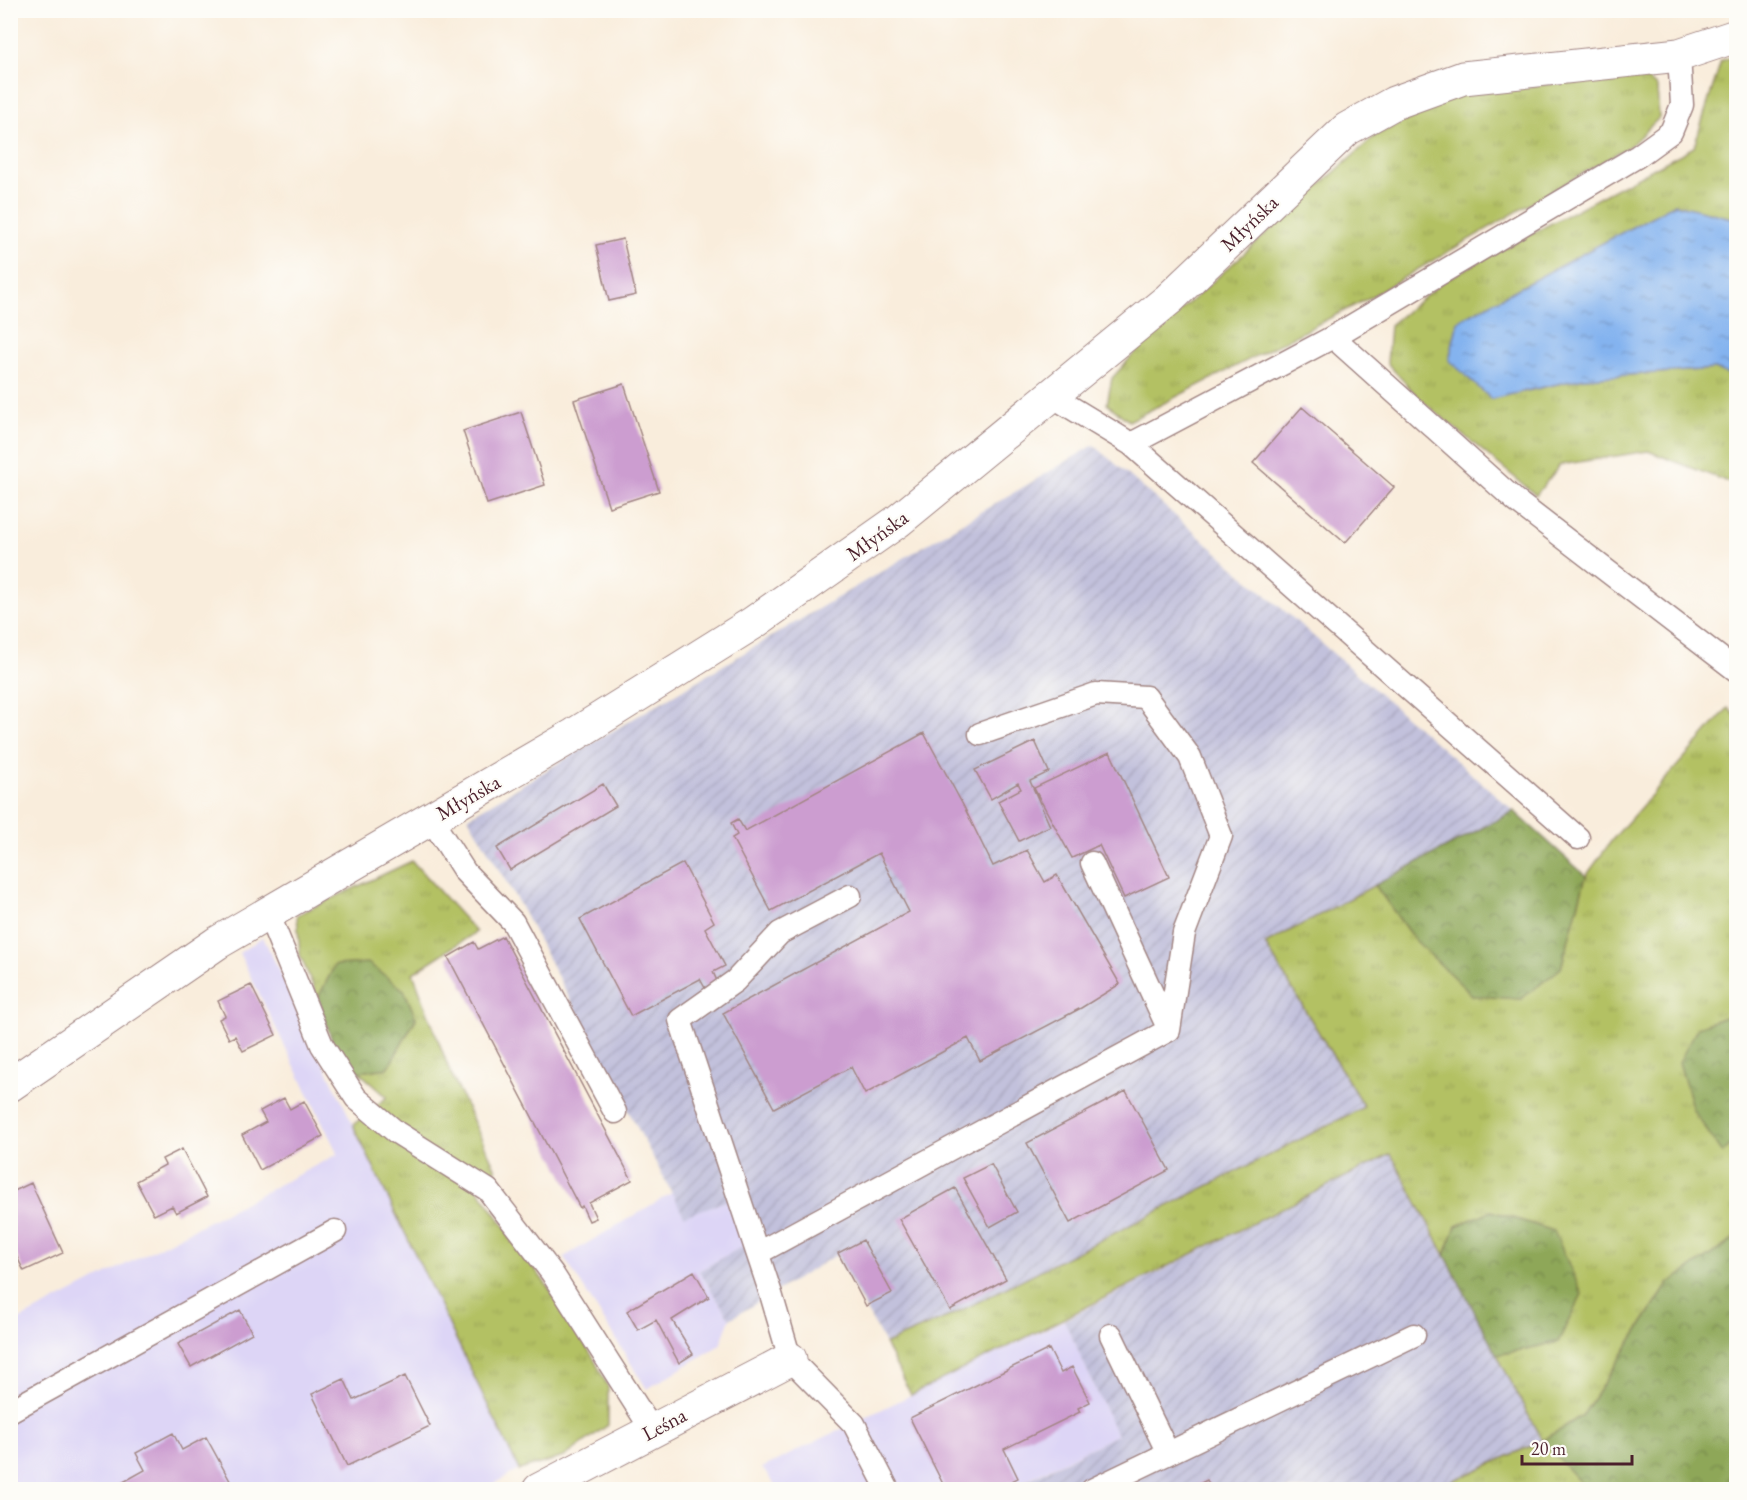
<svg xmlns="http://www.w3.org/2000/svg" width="1747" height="1500" font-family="'EB Garamond',serif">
	<defs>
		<pattern id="industrial-furrows" width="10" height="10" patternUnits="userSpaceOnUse" patternTransform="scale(1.5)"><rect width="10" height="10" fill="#c2c1dc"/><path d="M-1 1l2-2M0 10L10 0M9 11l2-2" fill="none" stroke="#a8a5bd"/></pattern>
		<pattern id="grass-tufts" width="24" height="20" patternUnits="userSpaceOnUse" patternTransform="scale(1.5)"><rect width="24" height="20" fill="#b3c163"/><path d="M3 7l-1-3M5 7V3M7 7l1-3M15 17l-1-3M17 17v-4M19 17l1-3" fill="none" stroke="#9ba556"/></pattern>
		<pattern id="forest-crowns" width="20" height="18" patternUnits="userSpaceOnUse" patternTransform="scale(1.5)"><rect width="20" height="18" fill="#8ea759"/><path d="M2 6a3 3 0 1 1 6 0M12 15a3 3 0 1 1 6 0" fill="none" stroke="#76874a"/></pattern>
		<pattern id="water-ripples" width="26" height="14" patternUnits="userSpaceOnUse" patternTransform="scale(1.5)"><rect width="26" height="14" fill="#84b3ef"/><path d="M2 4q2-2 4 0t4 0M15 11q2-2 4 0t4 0" fill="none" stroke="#6e91c2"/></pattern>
	</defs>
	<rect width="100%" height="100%" fill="#fdfcf7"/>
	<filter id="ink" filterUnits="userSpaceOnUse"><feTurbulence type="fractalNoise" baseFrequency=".0167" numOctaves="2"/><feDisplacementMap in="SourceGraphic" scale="12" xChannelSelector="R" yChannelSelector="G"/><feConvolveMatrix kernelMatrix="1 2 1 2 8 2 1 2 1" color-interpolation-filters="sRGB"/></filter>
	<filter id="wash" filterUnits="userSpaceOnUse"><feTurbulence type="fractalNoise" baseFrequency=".008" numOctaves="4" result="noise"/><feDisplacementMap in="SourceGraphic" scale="24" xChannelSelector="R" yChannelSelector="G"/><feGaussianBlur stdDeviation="1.35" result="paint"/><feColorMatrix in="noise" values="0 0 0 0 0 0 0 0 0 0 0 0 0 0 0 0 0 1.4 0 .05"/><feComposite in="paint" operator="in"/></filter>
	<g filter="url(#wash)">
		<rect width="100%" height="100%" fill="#f9eddc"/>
		<path fill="#ddd5f6" d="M263 937 519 1470 482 1490H11V1324L338 1154 239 953Z
			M673 1192 684 1215 729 1200 745 1245 699 1271 730 1319 720 1345 647 1389 564 1257Z
			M1064 1320 1117 1435 1008 1489H778L762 1468Z"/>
		<path fill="url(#industrial-furrows)" d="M1094 445 1514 811 1265 944 1364 1107 950 1316 885 1344 836 1255 730 1319 699 1271 745 1245 729 1200 684 1216 520 905 468 817Z
			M1391 1154 1542 1441 1434 1489 1008 1490 1117 1435 1064 1320Z"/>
		<path fill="url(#grass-tufts)" stroke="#7e7047" stroke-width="1.5" d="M1736 55V219L1675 204 1458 321 1491 399 1584 378 1715 369 1736 377V485L1648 451 1560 465 1536 495 1420 399 1387 363 1390 325 1445 280 1694 147 1721 61Z
			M1640 74 1657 87 1659 118 1631 145 1367 299 1129 421 1107 404 1112 378 1141 346 1376 135 1459 94Z
			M1728 708 1736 716V1013L1698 1027 1722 1152 1736 1140V1238L1669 1283 1583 1415 1543 1441 1586 1489H1434L1542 1441 1497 1355 1558 1342 1554 1231 1491 1211 1456 1226 1445 1255 1391 1154 911 1395 885 1344 950 1316 1364 1107 1265 944 1375 885 1413 938 1561 968 1586 876 1612 840Z
			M412 861 476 932 413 973 449 1069 496 1170 473 1182 550 1290 593 1357 608 1387V1425L564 1457 519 1470 353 1125 387 1097 359 1072 388 1068 416 1019 404 990 335 965 318 998 300 955 297 915Z"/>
		<path fill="url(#forest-crowns)" stroke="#6c6342" stroke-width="1.5" d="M1514 811 1586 876 1561 968 1521 999 1473 996 1413 938 1375 885Z
			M368 963 404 990 416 1018 388 1068 359 1072 333 1044 318 998 335 965Z
			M1736 1013V1140L1722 1153 1693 1110 1679 1062 1698 1027Z
			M1491 1211 1554 1231 1582 1294 1558 1342 1497 1355 1445 1255 1456 1226Z
			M1736 1238V1489H1586L1542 1441 1583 1415 1669 1283Z"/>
		<path fill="url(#water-ripples)" stroke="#67698d" stroke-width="1.5" d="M1675 204 1736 219V377L1715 369 1584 378 1491 399 1449 360 1458 321Z"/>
		<g id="blocks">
			<path fill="#cc9dd0" d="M623 239 636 295 609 301 596 245Z
				M624 384 659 491 609 507 574 400Z
				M1302 407 1394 487 1345 543 1253 463Z
				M521 412 545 485 487 504 463 431Z
				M924 733 964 807 993 866 1027 850 1045 882 1057 875 1120 984 1081 1008 980 1061 968 1038 865 1094 851 1067 774 1108 723 1013 909 912 879 853 771 911 732 838 737 835 731 823 738 819 745 831Z
				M1035 741 1049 772 1030 781 1050 826 1019 841 998 801 1021 789 1018 783 991 799 975 770Z
				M1110 752 1169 877 1124 898 1099 845 1072 858 1034 788Z
				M603 784 616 806 510 870 497 848Z
				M683 863 714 922 705 928 725 966 713 972 717 981 705 988 700 979 631 1016 580 919Z
				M503 936 632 1180 589 1203 596 1218 589 1221 582 1206 580 1208 448 957 474 942 478 949Z
				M251 985 276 1035 243 1051 235 1036 229 1039 219 1019 225 1016 218 1001Z
				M1126 1091 1169 1170 1070 1223 1027 1143Z
				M284 1098 290 1109 304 1101 323 1136 260 1170 242 1135 266 1122 260 1111Z
				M182 1149 207 1197 176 1213 172 1206 154 1215 136 1181 165 1165 162 1159Z
				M991 1164 1017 1212 990 1227 963 1178Z
				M31 1183 63 1253 24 1271 10 1243V1193Z
				M955 1188 1006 1279 950 1310 899 1219Z
				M863 1240 892 1293 866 1306 838 1253Z
				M694 1271 709 1297 672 1320 693 1354 679 1363 656 1320 638 1330 627 1311Z
				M240 1310 252 1333 191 1367 178 1344Z
				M1049 1349 1061 1373 1072 1367 1090 1402 1078 1408 1080 1412 1004 1449 1018 1478 994 1490H946L910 1418Z
				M405 1376 430 1426 347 1466 312 1394 344 1379 354 1400Z
				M173 1433 182 1450 206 1437 235 1490H109L145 1470 136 1453Z
				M1207 1480 1212 1490H1187Z"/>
		</g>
	</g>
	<g filter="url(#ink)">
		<use href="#blocks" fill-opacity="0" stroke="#a28684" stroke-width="1.5"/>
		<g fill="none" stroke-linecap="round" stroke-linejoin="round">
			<g stroke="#a28684" stroke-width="25">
				<path id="lane" d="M1333 337 1516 501 1736 670
					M1052 396 1131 444 1578 838
					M1131 444 1333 337 1638 156 1671 132 1682 105 1679 55
					M980 734 1096 694 1146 697 1190 757 1221 836 1184 933 1169 1030
					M431 819 465 872 513 922 615 1112
					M850 896 780 933 735 981 680 1020 771 1294 790 1359 854 1424 888 1490
					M268 913 322 1045 356 1098 396 1132 488 1190 552 1273 652 1430
					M758 1253 1169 1030 1092 863
					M1111 1335 1168 1453
					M10 1411 335 1231
					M1092 1490 1414 1335"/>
			</g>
			<g stroke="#a28684" stroke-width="35">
				<path id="street" d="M10 1085 217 943 574 735 753 623 898 521 1169 299 1347 129 1394 103 1463 78 1679 55 1736 36
					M539 1490 790 1359"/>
			</g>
			<use href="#lane" stroke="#fff" stroke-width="22"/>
			<use href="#street" stroke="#fff" stroke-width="33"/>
		</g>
	</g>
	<g text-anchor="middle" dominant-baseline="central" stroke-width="4.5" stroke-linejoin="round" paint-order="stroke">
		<g font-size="21" fill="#4a1f2b" stroke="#fdfcf7">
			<text transform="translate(1249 223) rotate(-44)">Młyńska</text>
			<text transform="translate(877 535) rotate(-36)">Młyńska</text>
			<text transform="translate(468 797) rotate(-30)">Młyńska</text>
			<text transform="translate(664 1424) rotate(-28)">Leśna</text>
		</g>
	</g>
	<rect width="1747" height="1500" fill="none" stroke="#fdfcf7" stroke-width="36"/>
	<path d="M1522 1455v9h110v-9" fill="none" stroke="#4a1f2b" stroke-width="3"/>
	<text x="1531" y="1455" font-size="18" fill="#4a1f2b" stroke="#fdfcf7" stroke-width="4.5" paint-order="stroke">20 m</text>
</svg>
